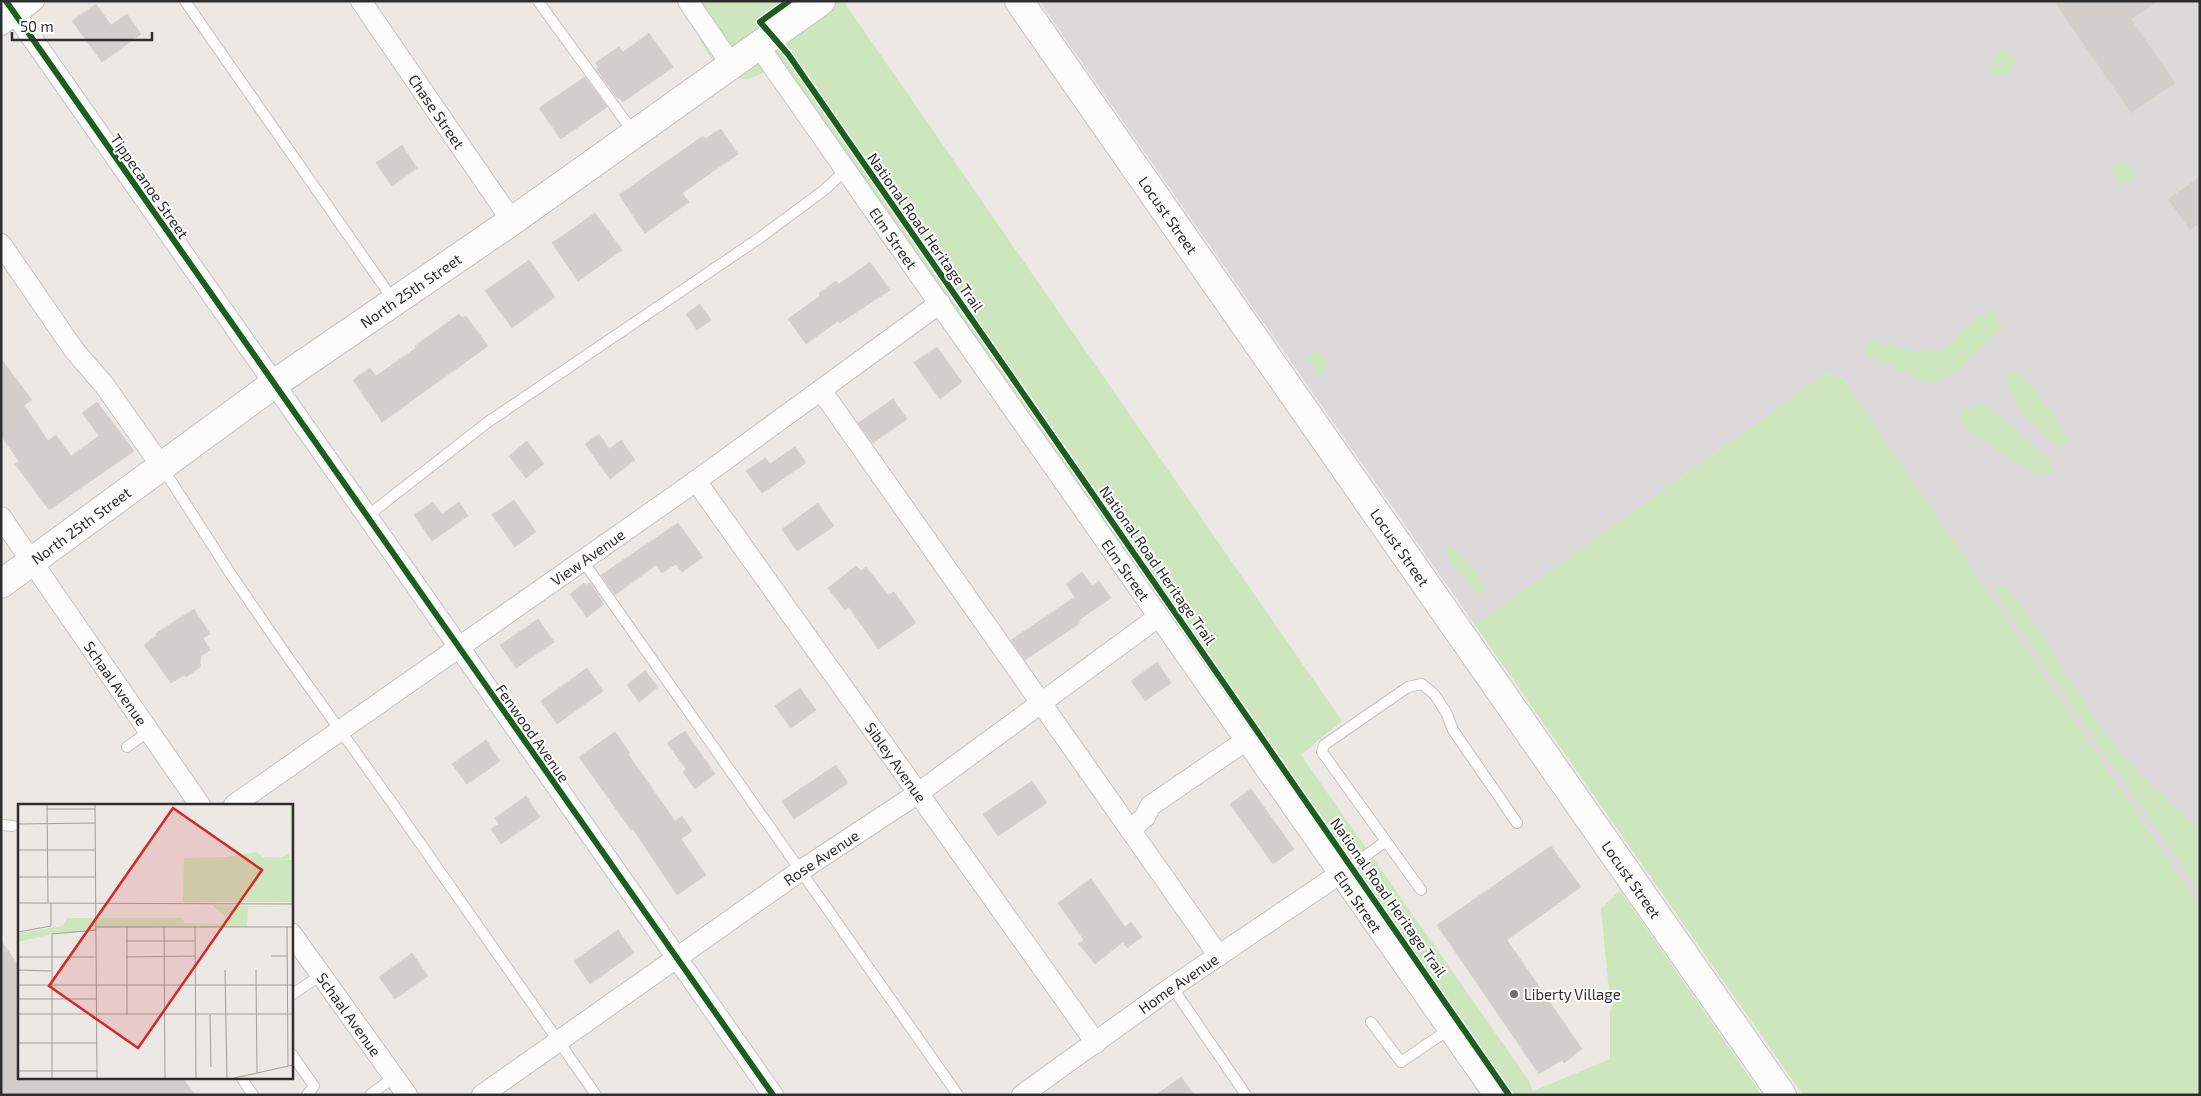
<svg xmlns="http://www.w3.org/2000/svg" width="2201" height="1096" font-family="'Exo 2',sans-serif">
	<rect width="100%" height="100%" fill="#ece8e4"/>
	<path fill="#dcd9db" d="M1039 1H2200V906L1843 378 1826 373 1475 625Z"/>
	<path fill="#cee6be" d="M683 1 844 2 1342 721 1301 755 1529 1081 1533 1091 1610 1059V1011L1616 997 1609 991 1601 909 1620 890 1762 1095H1494L765 72C760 74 752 78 747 79 712 80 694 27 683 1Z
		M2002 49 2016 58 2010 72 2000 76 1991 74 1994 55Z
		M2124 163 2136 171 2132 182H2116L2110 166Z
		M1992 309 2002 327C1988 341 1947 388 1925 383 1919 382 1914 375 1908 373 1891 366 1879 361 1863 350L1870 339 1915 351 1943 350 1973 319Z
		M1312 350 1324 357 1329 369 1322 374 1316 371 1307 358Z
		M2010 367C2035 386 2054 413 2069 440L2060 448C2047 438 2009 403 2007 386 2007 380 2009 373 2010 367Z
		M1826 373 1843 378 2200 906V1095H1803L1475 625Z
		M1988 405 2049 460 2056 474H2035L1973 434 1960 420 1962 408Z
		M1450 543 1480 578 1484 589 1481 593 1474 592 1445 552Z
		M1991 585 2008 591 2034 623 2101 728 2146 781 2200 829V892L2045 668Z"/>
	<path fill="#d1cecb" stroke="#d7d4d0" d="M2054 1H2158L2131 19 2175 83 2131 113Z
		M96 4 111 25 127 14 141 34 102 62 72 21Z
		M649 33 673 67 623 102 620 98 618 99 596 69 599 67 595 63 619 47 623 52Z
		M585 77 607 107 561 139 539 108Z
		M721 129 738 154 682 193 689 202 645 233 619 195 703 136 705 139Z
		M402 145 417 168 392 186 376 163Z
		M2200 177V222L2190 230 2168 199Z
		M595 213 622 250 578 281 552 243Z
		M529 260 555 297 512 328 485 291Z
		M870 262 890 290 840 323 838 321 806 344 788 319 820 296 819 293 836 281 839 284Z
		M700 304 711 320 697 330 686 314Z
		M459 314 462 318 466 316 488 346 382 422 353 380 370 368 376 376 416 348 415 346Z
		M937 347 962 382 940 399 914 363Z
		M1 359 32 400 24 405 48 441 56 435 71 456 99 436 82 413 97 402 134 451 49 510 15 464 19 461 1 436Z
		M893 399 907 419 873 443 858 423Z
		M599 434 609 449 621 440 635 460 610 479 585 444Z
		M527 441 544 464 526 478 509 456Z
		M795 447 806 463 762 493 746 471 765 458 770 464Z
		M514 500 536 532 515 547 492 515Z
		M433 502 442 514 459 502 468 516 432 541 414 515Z
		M818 503 834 526 797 551 782 529Z
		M678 523 703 557 682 572 676 564 662 573 656 565 615 595 601 575Z
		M856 566 861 571 866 567 888 595 894 592 916 623 878 649 849 607 845 610 828 588Z
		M1082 572 1092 586 1099 581 1111 598 1079 620 1080 623 1025 660 1011 640 1075 597 1066 584Z
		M584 583 586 585 590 583 604 604 587 617 570 594Z
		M194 609 210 634 203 638 210 650 201 656 200 667 186 677 184 675 171 683 144 645 157 635 155 634Z
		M538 619 554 642 516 668 500 645Z
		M1157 662 1171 683 1145 701 1131 681Z
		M587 668 603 691 557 724 541 701Z
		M645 671 658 687 639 702 627 685Z
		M800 688 816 710 791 728 775 706Z
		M685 731 715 774 695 789 683 772 686 769 667 743Z
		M615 732 630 753 628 754 675 821 682 816 692 831 681 839 706 875 677 895 633 829 631 830 579 757Z
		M486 740 500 761 467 784 452 764Z
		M836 765 848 783 794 819 782 801Z
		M1032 781 1047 803 998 836 983 814Z
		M1251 789 1294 849 1273 864 1230 804Z
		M526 796 540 817 501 844 491 829 499 824 495 818Z
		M1551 846 1581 887 1507 940 1582 1049 1564 1063 1562 1060 1539 1074 1437 925Z
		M1091 879 1125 927 1131 922 1142 937 1127 948 1123 942 1095 964 1079 944 1084 940 1058 903Z
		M618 930 634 953 590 984 574 961Z
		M1 941 19 966V1077H182L195 1095H1Z
		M412 953 428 976 395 999 379 977Z
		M1181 1077 1194 1095H1156Z"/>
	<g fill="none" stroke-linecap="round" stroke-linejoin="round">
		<g stroke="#c5c4c5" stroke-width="12">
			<path id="lane" d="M185 1 394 301
				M538 1 634 133
				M162 467 232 576 287 656 390 800 596 1095
				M366 517 488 422 758 239 823 191 845 171
				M583 561 958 1095
				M127 747 149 731
				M1 825 13 826
				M1338 875 1385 842
				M1421 890 1322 752 1324 745 1408 687 1422 684 1434 694 1446 712 1453 730 1517 823
				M1172 987 1246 1095
				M291 995 321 975
				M1371 1022 1401 1062 1448 1030
				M291 1053 314 1086 307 1095
				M241 1077 253 1095
				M370 1095 394 1077"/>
		</g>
		<g stroke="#c5c4c5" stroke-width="22">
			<g id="street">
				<path d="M6 1 773 1095"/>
				<path id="s1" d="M361 1 512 221"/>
				<path d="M688 1 731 64"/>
				<path d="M1 25 34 1"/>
				<path id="s2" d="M758 45 1494 1095"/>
				<path d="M1 244 74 350 105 386 162 467"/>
				<path d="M821 390 1219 956"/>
				<path id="s3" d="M696 481 1096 1043"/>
				<path id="s4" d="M1 517 200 805"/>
				<path id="s5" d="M234 805 696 481 940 303"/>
				<path d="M1130 830 1145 817 1150 806 1245 741"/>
				<path id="s6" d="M291 933 407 1095"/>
				<path id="s7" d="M482 1095 800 871 917 794 1158 617"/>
				<path id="s8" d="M1022 1095 1172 987 1338 875"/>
			</g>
		</g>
		<g stroke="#c5c4c5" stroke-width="30">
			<g id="secondary">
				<path id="s9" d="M1019 1 1782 1095"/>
				<path id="s10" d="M1 584 274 384 512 221 821 1"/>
			</g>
		</g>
		<use href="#lane" stroke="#fcfcfb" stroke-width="10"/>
		<use href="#street" stroke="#fcfcfb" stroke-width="20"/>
		<use href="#secondary" stroke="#fcfcfb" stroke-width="28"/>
		<g stroke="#fff" stroke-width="9">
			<path id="cycleway" d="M6 1 773 1095
				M789 1 760 22 788 54 1509 1095"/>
		</g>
		<use href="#cycleway" stroke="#1b5e20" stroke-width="6"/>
	</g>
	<circle fill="#706f6e" stroke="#fff" stroke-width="2" cx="1514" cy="994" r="5"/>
	<g text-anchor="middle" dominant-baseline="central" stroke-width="4" stroke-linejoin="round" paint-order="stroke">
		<g font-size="15" fill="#2e2e2e" stroke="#fff">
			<text stroke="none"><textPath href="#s1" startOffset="134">Chase Street</textPath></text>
			<text transform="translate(150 186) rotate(55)">Tippecanoe Street</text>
			<text stroke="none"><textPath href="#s9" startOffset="261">Locust Street</textPath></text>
			<text transform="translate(926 232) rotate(55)">National Road Heritage Trail</text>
			<text stroke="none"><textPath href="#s2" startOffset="236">Elm Street</textPath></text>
			<text stroke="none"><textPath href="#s10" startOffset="504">North 25th Street</textPath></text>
			<text stroke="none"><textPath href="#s10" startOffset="99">North 25th Street</textPath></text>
			<text stroke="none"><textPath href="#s9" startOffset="666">Locust Street</textPath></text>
			<text stroke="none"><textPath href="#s5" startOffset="432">View Avenue</textPath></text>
			<text transform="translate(1158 565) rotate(55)">National Road Heritage Trail</text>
			<text stroke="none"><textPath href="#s2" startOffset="641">Elm Street</textPath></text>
			<text stroke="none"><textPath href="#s4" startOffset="202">Schaal Avenue</textPath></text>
			<text transform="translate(533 733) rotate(55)">Fenwood Avenue</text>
			<text stroke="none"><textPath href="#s3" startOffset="345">Sibley Avenue</textPath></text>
			<text stroke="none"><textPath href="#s7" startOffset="414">Rose Avenue</textPath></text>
			<text stroke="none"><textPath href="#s9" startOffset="1071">Locust Street</textPath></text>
			<text transform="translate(1389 897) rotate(55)">National Road Heritage Trail</text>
			<text stroke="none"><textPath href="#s2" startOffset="1046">Elm Street</textPath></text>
			<text stroke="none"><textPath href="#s8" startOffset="192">Home Avenue</textPath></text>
			<text stroke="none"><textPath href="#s6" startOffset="100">Schaal Avenue</textPath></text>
		</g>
		<g font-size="15" fill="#2e2e2e" stroke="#fff" text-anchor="start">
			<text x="1524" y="994">Liberty Village</text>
		</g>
	</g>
	<g transform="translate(18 804)">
		<rect width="275" height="275" fill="#ece8e4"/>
		<path d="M275 0V98H165L166 54 209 53 238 48 245 53 264 54 270 49 272 55 260 56H273L272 1ZM194 101 275 103H230L229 123 80 124 78 127 34 130 0 138V129L45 122 49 114H165L166 119 206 120 207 112Z" fill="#cee6be"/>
		<path fill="none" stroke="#a09e9b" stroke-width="1" d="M29 0 30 99M77 0 79 275M29 5H77M0 20 77 19M0 46H77M0 73H77M0 99 275 100M78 123H275M109 123V211M146 123 147 275M177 123 178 275M269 123 270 262M0 128 33 122V99M109 137H177M253 152H269M0 153H78M109 153 177 152M0 166 33 167M207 166 209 275M238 166 239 269M0 181H275M0 195H78M0 210H275M192 211 193 263M0 239H79M0 267H79M34 275V130L78 126M212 275 275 261"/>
		<path fill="#d62828" fill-opacity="0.15" stroke="#d62828" stroke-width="2.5" d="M155 4 244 66 120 244 31 182Z"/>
		<rect width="275" height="275" fill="none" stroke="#2e2e2e" stroke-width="2.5"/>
	</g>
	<rect width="2201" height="1096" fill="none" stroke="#2e2e2e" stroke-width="5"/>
	<path d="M12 32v8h140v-8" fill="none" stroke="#2e2e2e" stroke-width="2.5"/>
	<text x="20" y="32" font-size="15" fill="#2e2e2e" stroke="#ffffff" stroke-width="4" paint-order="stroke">50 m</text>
</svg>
